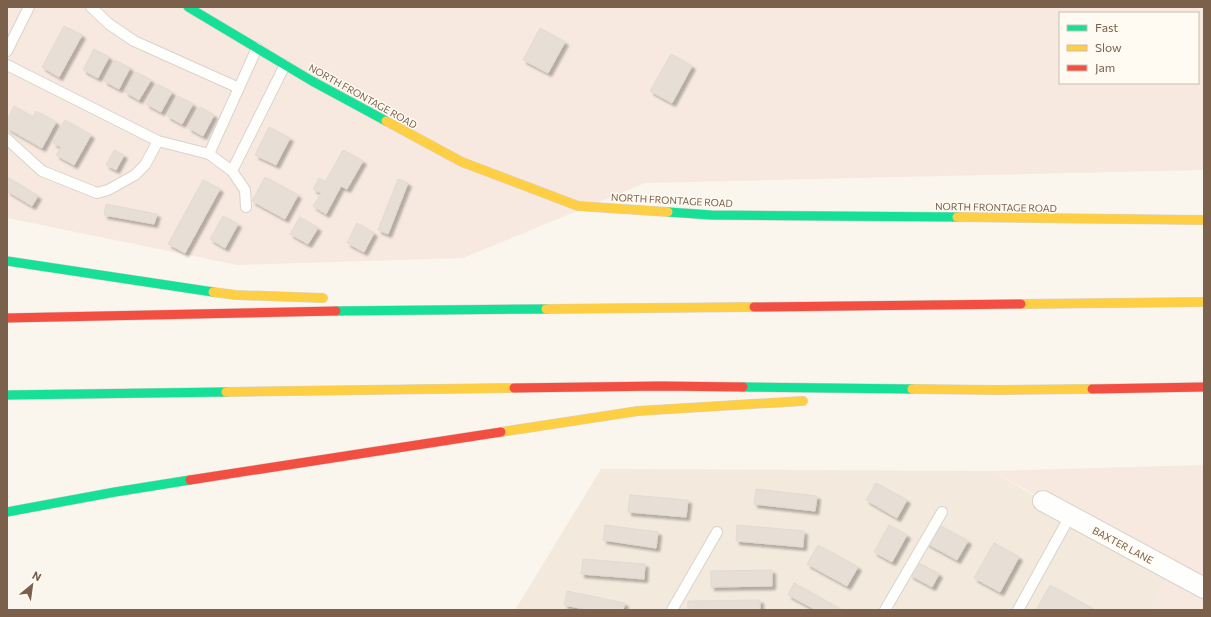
<svg xmlns="http://www.w3.org/2000/svg" width="1211" height="617" font-family="Commissioner,sans-serif">
	<defs>
		<filter id="shadow"><feDropShadow dx="3.5" dy="3.5" stdDeviation="1" flood-color="#0004"/></filter>
	</defs>
	<rect width="100%" height="100%" fill="#faf6ee"/>
	<path fill="#f3e9dc" d="M601 469 992 471 1043 501 1172 571 1151 610H515Z"/>
	<path fill="#f7e9df" fill-rule="evenodd" d="M7 7H1204V170L645 183 463 258 237 265 7 218ZM1060 13H1198V83H1060Z
		M1204 465V610H1151L1172 571 992 471Z"/>
	<path fill="#e7dfd5" stroke="#e3dad0" filter="url(#shadow)" d="M64 26 82 35 59 77 42 67Z
		M540 28 565 42 548 73 523 60Z
		M94 49 109 57 98 78 83 70Z
		M671 54 692 66 672 103 650 91Z
		M115 60 130 68 119 89 104 81Z
		M136 72 151 80 139 100 125 92Z
		M157 84 172 92 161 112 146 104Z
		M178 96 193 104 182 124 167 116Z
		M14 106 33 117 36 111 56 122 42 148 7 128V120Z
		M200 107 214 115 203 136 188 128Z
		M65 120 91 135 74 165 56 155 61 147 53 143Z
		M269 127 290 138 276 165 255 155Z
		M114 150 124 155 116 170 106 165Z
		M343 150 363 161 347 189 341 186 326 214 313 206 321 193 313 189 319 178 325 182Z
		M7 177 38 196 32 206 7 191Z
		M265 177 298 195 285 219 252 201Z
		M398 179 408 183 388 234 378 230Z
		M203 180 220 189 185 253 168 244Z
		M106 204 157 214 154 224 104 215Z
		M223 216 238 224 225 248 210 239Z
		M300 217 318 228 308 244 290 234Z
		M357 223 374 233 364 252 347 243Z
		M876 483 907 500 897 518 866 500Z
		M756 489 817 496 815 511 754 504Z
		M630 495 688 500 686 517 628 512Z
		M937 524 968 541 957 560 926 543Z
		M605 525 658 532 656 548 603 540Z
		M737 525 804 531 803 547 736 541Z
		M889 525 907 535 892 562 874 552Z
		M994 543 1019 557 1000 592 974 578Z
		M818 545 858 567 847 586 807 564Z
		M583 559 645 564 644 579 581 574Z
		M917 562 939 574 932 587 910 575Z
		M772 570V586L711 587V571Z
		M794 583 842 610H816L788 595Z
		M1050 585 1095 610H1036Z
		M567 591 625 603 623 610H589L564 605Z
		M760 600V610H688V601Z"/>
	<g fill="none" stroke-linecap="round" stroke-linejoin="round">
		<g stroke="#d9d3cc" stroke-width="12">
			<path id="lane" d="M91 7 109 24 134 41 239 88
				M7 51 29 7
				M7 65 158 141
				M7 139 42 171 97 193 108 190 135 175 145 165 158 141 209 154 257 48
				M209 154 232 171 245 190 246 207
				M232 171 285 65
				M672 610 717 532
				M885 610 942 512
				M1018 610 1070 516"/>
		</g>
		<g stroke="#d9d3cc" stroke-width="22">
			<path id="street" d="M1043 501 1204 588"/>
		</g>
		<g stroke="#d8d2c9" stroke-width="10">
			<path id="fast" d="M188 7 312 81 386 121
				M668 212 711 215 957 217
				M7 261 213 292
				M336 311 546 309
				M743 387 912 389
				M7 395 226 392
				M7 512 115 492 190 480"/>
		</g>
		<g stroke="#d8d2c9" stroke-width="10">
			<path id="slow" d="M386 121 462 162 578 206 668 212
				M957 217 1204 220
				M213 292 236 295 323 298
				M1021 304 1204 302
				M546 309 754 307
				M912 389 998 390 1092 389
				M226 392 514 388
				M501 432 638 411 803 401"/>
		</g>
		<g stroke="#d8d2c9" stroke-width="10">
			<path id="jam" d="M754 307 1021 304
				M7 318 336 311
				M514 388 662 386 743 387
				M1092 389 1204 387
				M190 480 501 432"/>
		</g>
		<use href="#lane" stroke="#fefefc" stroke-width="10"/>
		<use href="#street" stroke="#fefefc" stroke-width="20"/>
		<use href="#fast" stroke="#16e098" stroke-width="9"/>
		<use href="#slow" stroke="#ffcf43" stroke-width="9"/>
		<use href="#jam" stroke="#f24e42" stroke-width="9"/>
	</g>
	<g text-anchor="middle" dominant-baseline="central" stroke-width="3" stroke-linejoin="round" paint-order="stroke">
		<g font-size="10" fill="#7b604b" stroke="#fffbf2">
			<text transform="translate(363 96) rotate(29)">NORTH FRONTAGE ROAD</text>
			<text transform="translate(672 200) rotate(3)">NORTH FRONTAGE ROAD</text>
			<text transform="translate(996 207) rotate(1)">NORTH FRONTAGE ROAD</text>
			<text transform="translate(1123 545) rotate(28)">BAXTER LANE</text>
		</g>
	</g>
	<rect width="1211" height="617" fill="none" stroke="#7b604b" stroke-width="16"/>
	<rect x="1059" y="12" width="140" height="72" fill="#fffbf2" stroke="#cabdaf"/>
	<rect x="1067" y="25" width="20" height="6" fill="#16e098" stroke="#cabdaf"/>
	<text x="1095" y="32" font-size="12" fill="#7b604b">Fast</text>
	<rect x="1067" y="45" width="20" height="6" fill="#ffcf43" stroke="#cabdaf"/>
	<text x="1095" y="52" font-size="12" fill="#7b604b">Slow</text>
	<rect x="1067" y="65" width="20" height="6" fill="#f24e42" stroke="#cabdaf"/>
	<text x="1095" y="72" font-size="12" fill="#7b604b">Jam</text>
	<g transform="translate(32 585) rotate(29)" stroke="#fffbf2" stroke-width="3" paint-order="stroke">
	<path d="M0-3L7 15L0 10L-7 15Z" fill="#7b604b"/>
	<text y="-6" font-size="11" font-weight="bold" text-anchor="middle" fill="#7b604b">N</text>
	</g>
</svg>
